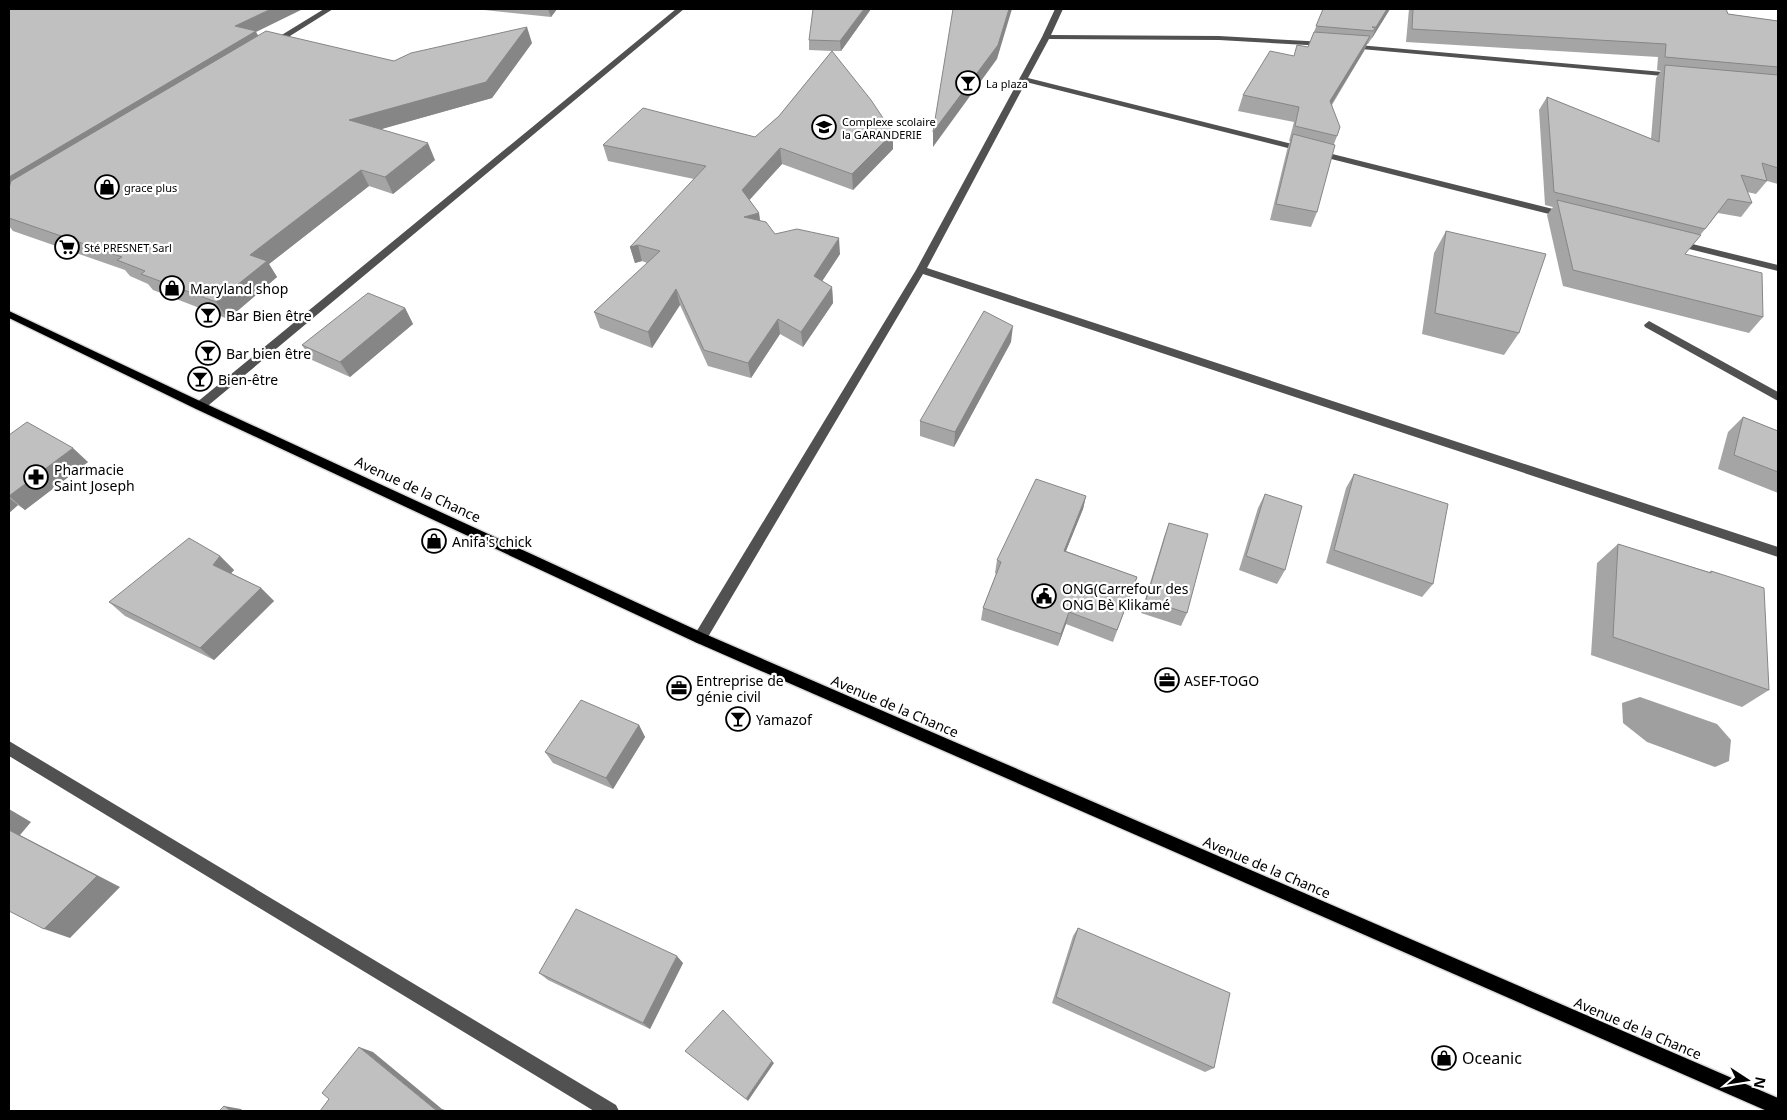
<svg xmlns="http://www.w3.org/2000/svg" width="1787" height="1120" font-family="'Noto Sans',sans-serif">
	<rect width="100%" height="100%" fill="#fff"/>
	<path fill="#9f9f9f" d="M1640 697 1717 724 1731 740 1729 761 1715 767 1647 742 1623 723 1622 703Z"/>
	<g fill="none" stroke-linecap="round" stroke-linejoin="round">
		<g stroke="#dbdbdb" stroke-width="3">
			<path id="major" d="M9 311 204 403 705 634 1778 1098V1111H1767L695 642 196 409 9 318Z"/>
		</g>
		<path fill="#515151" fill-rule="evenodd" d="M324 9H333L274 46 267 44Z
			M676 9H684L204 409H196L194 406 196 403Z
			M1055 9H1063L1051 35 1219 36 1325 42 1329 44 1325 46 1219 40 1049 39 1028 78 1565 212 1570 215 1565 218 1026 82 927 268 1778 547V557L923 274 705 642 700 644 695 642 693 638 695 634 916 270 1042 37Z
			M1347 44 1674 73 1678 75 1674 77 1350 48H1347Z
			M1676 240 1778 265V271L1673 245V241Z
			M1649 321 1778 392V401L1645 327 1644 325Z
			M9 741 616 1105 619 1111H594L9 756Z"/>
		<use href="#major" fill="#000" fill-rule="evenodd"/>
	</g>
	<path fill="#a5a5a5" d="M9 9 256 32 258 35 394 61 532 43 492 98 381 129 435 160 393 194 369 186 269 264 277 277 228 319 153 290 148 284 130 276 125 270 13 231 9 226Z
		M475 9H557L551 17Z
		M871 9 841 51H832L893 149 853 190 782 164 749 200 759 213 760 221 775 234 840 254 822 281 832 287 833 303 803 347 780 334 751 378 708 366 680 305 652 348 600 328 594 312 647 263 642 261 635 263 630 247 694 179 608 161 603 145 755 137 779 116 832 51 809 50V40Z
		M1323 9H1390L1368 44H1367L1364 51 1332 105 1337 136 1334 144 1317 212 1311 227 1270 220 1287 150 1290 141H1289L1294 122 1238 111 1243 95 1294 56 1308 47Z
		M1409 9H1726L1728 14 1778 21V184L1767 181 1756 194 1747 192 1752 203 1741 217 1718 213 1685 254 1763 317 1749 333 1563 286 1547 215 1553 207 1545 205 1539 110 1547 97 1651 139 1656 78 1661 71 1657 70 1658 57 1406 42Z
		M1446 231 1519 333 1504 355 1422 334 1434 253Z
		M405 308 413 324 350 377 312 360 302 345Z
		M1011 342 954 447 920 436V421Z
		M1743 417 1778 431V493L1718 469 1728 432Z
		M9 435 88 462 25 510 18 505 9 513Z
		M1354 474 1433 584 1422 597 1326 563 1346 488Z
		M1265 494 1285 570 1277 584 1239 570 1258 508Z
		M1086 496 1083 509 1066 551 1137 577 1113 642 1066 624 1058 646 981 620 983 608 996 574 995 573 997 560Z
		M1169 523 1187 613 1181 626 1141 613 1164 537Z
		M1618 544 1709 572 1711 571 1769 690 1742 707 1591 655 1597 563Z
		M220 556 234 570 231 573 261 588 274 601 214 660 125 616 109 602Z
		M639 725 645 737 613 789 553 763 545 752Z
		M1078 928 1214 1068 1205 1072 1052 1003 1073 936Z
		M683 963 650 1029 548 980 539 973Z"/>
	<path fill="#868686" d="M271 9H303L256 32 262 44 9 196V177L235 26Z
		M548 9H557L551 17Z
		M864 9H871L841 51 840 41Z
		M1009 9H1012L997 59 933 147V132Z
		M1387 9H1390L1371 40 1376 27Z
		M527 27 532 43 492 98 357 136 349 120Z
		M1370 36 1364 51 1324 116 1330 101Z
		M893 133V149L853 190 852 174Z
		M428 143 435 160 393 194 385 177Z
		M780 148 782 164 744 206 742 190Z
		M361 170 369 186 269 264 277 277 228 319 216 302 250 255Z
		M759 213 761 229 744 217Z
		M839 238 840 254 815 292 814 276Z
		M638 245 642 261 635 263 630 247Z
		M832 287 833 303 803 347 801 332Z
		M676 289 680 305 652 348 648 332Z
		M405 308 413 324 350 377 340 362Z
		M778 319 780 334 751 378 748 363Z
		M1013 326 1011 342 954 447 955 432Z
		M73 448 88 462 25 510 9 496Z
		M1086 496 1083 509 1061 563 1064 551Z
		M9 498 18 505 9 513Z
		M220 556 234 570 227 578 213 565Z
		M261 588 274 601 214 660 200 648Z
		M1069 612 1066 624 1058 646 1061 634Z
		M639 725 645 737 613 789 606 778Z
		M9 809 31 822 20 835 120 887 70 938 44 929 9 830Z
		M677 956 683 963 650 1029 643 1023Z
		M359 1047 373 1052 442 1109 448 1111H437Z
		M772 1061 774 1063 748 1101 746 1099Z
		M224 1106 241 1109 243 1111H231Z"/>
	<path fill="#c0c0c0" stroke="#868686" d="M9 9H271L235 26 256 31 9 177Z
		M813 9H864L840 41 809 40Z
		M953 9H1009L998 45 933 132Z
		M1323 9H1387L1376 27H1372L1375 28 1373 31 1316 26Z
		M1413 9H1726L1728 14 1778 21V67L1665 57 1666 44 1412 29Z
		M527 27 486 82 349 120 428 143 385 177 361 170 250 255 267 261 216 302 141 274 145 271 117 260 122 257 9 218V188L11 181 266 31 394 61 411 53Z
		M1314 32 1370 36 1330 101 1340 127 1337 136 1295 126 1299 107 1243 95 1270 51 1294 56 1297 45 1308 47Z
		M832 51 871 100 893 133 852 174 780 148 742 190 759 213 744 217 766 222 775 234 797 229 839 238 814 276 832 287 801 332 778 319 748 363 704 350 676 289 648 332 594 312 660 251 638 245 630 247 706 166 603 145 643 108 755 137 779 116Z
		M1665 65 1778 75V168L1762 163 1767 181 1741 175 1752 203 1728 199 1705 229 1554 192 1547 97 1659 142Z
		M1293 134 1335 145 1317 212 1276 204Z
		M1557 200 1701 235 1685 254 1762 273 1763 317 1573 270Z
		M1446 231 1546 254 1519 333 1435 313Z
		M368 293 405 308 340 362 302 345Z
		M984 311 1013 326 955 432 920 421Z
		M1743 417 1778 431V472L1734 455Z
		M27 422 73 448 9 496V435Z
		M1354 474 1448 504 1433 584 1334 550Z
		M1036 479 1086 496 1064 551 1137 577 1117 630 1069 612 1061 634 983 608 1001 562 997 560Z
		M1265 494 1302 506 1285 570 1246 556Z
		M1169 523 1208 534 1187 613 1146 600Z
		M189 538 220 556 213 565 261 588 200 648 109 602Z
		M1618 544 1711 573V571L1764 588 1769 690 1613 637Z
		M581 700 639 725 606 778 545 752Z
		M9 830 97 876 44 929 9 911Z
		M576 909 677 956 643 1023 539 973Z
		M1078 928 1230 993 1214 1068 1056 997Z
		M723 1010 772 1061 746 1099 685 1051Z
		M359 1047 437 1111H320L329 1099 322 1093Z
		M224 1106 231 1111H219Z"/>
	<defs>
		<g id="bar-ring" transform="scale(1.25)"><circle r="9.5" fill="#fff" stroke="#000" stroke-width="1.5"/><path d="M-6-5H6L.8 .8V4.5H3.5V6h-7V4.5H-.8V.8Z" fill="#000"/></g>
		<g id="school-ring" transform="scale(1.25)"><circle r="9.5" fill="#fff" stroke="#000" stroke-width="1.5"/><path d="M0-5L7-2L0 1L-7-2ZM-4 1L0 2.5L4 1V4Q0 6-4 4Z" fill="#000"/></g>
		<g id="shop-ring" transform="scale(1.25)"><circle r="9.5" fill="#fff" stroke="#000" stroke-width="1.5"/><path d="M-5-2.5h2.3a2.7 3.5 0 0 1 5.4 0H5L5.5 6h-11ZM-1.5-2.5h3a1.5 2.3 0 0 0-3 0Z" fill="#000"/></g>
		<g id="supermarket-ring" transform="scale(1.25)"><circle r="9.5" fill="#fff" stroke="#000" stroke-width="1.5"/><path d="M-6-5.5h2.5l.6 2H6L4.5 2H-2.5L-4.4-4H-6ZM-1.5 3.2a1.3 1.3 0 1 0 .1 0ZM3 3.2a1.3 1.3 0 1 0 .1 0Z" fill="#000"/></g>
		<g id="pharmacy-ring" transform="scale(1.25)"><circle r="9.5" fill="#fff" stroke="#000" stroke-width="1.5"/><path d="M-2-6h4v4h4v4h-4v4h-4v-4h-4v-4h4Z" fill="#000"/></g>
		<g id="civic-ring" transform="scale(1.25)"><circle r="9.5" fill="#fff" stroke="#000" stroke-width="1.5"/><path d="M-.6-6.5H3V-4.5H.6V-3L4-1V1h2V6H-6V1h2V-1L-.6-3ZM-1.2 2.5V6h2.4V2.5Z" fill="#000"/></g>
		<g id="office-ring" transform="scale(1.25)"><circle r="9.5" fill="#fff" stroke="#000" stroke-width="1.5"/><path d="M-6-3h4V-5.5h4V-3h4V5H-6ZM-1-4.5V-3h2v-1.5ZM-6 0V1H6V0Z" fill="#000"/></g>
	</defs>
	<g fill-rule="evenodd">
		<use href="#bar-ring" x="968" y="83"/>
		<use href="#school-ring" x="824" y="127"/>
		<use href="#shop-ring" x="107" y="187"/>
		<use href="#supermarket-ring" x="67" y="247"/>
		<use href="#shop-ring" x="172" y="288"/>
		<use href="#bar-ring" x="208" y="315"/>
		<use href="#bar-ring" x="208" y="353"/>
		<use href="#bar-ring" x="200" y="379"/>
		<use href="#pharmacy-ring" x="36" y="477"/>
		<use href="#shop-ring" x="434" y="541"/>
		<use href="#civic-ring" x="1044" y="596"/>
		<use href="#office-ring" x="1167" y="680"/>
		<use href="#office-ring" x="679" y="688"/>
		<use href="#bar-ring" x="738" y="719"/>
		<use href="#shop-ring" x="1444" y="1058"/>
	</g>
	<g text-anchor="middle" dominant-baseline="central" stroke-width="4.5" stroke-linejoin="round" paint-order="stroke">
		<g font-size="11" fill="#000" stroke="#fff" text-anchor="start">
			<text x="986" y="83">La plaza</text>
			<text x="842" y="121">Complexe scolaire<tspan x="842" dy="13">la GARANDERIE</tspan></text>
			<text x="124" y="187">grace plus</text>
			<text x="84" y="247">Sté PRESNET Sarl</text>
		</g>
		<g font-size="14" fill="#000" stroke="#fff" text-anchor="start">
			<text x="190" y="288">Maryland shop</text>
			<text x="226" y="315">Bar Bien être</text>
			<text x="226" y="353">Bar bien être</text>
			<text x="218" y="379">Bien-être</text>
			<text x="54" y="469">Pharmacie<tspan x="54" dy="16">Saint Joseph</tspan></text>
			<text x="452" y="541">Anifa's chick</text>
			<text x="1062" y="588">ONG(Carrefour des<tspan x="1062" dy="16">ONG Bè Klikamé</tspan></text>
			<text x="696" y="680">Entreprise de<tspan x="696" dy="16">génie civil</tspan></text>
			<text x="1184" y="680">ASEF-TOGO</text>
			<text x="756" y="719">Yamazof</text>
		</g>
		<g font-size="14" fill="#000" stroke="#fff">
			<text transform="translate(418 489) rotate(25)">Avenue de la Chance</text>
			<text transform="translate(895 706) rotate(23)">Avenue de la Chance</text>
			<text transform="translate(1267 867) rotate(23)">Avenue de la Chance</text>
			<text transform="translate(1638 1028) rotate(23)">Avenue de la Chance</text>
		</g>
		<g font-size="16" fill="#000" stroke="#fff" text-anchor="start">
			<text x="1462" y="1058">Oceanic</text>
		</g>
	</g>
	<rect width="1787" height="1120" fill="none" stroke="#000000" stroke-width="20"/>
	<g transform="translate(1747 1080) rotate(102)" stroke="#ffffff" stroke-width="4" paint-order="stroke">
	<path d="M0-4L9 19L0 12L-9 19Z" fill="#000000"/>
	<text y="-8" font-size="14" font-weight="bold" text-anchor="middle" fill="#000000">N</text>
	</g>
</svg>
